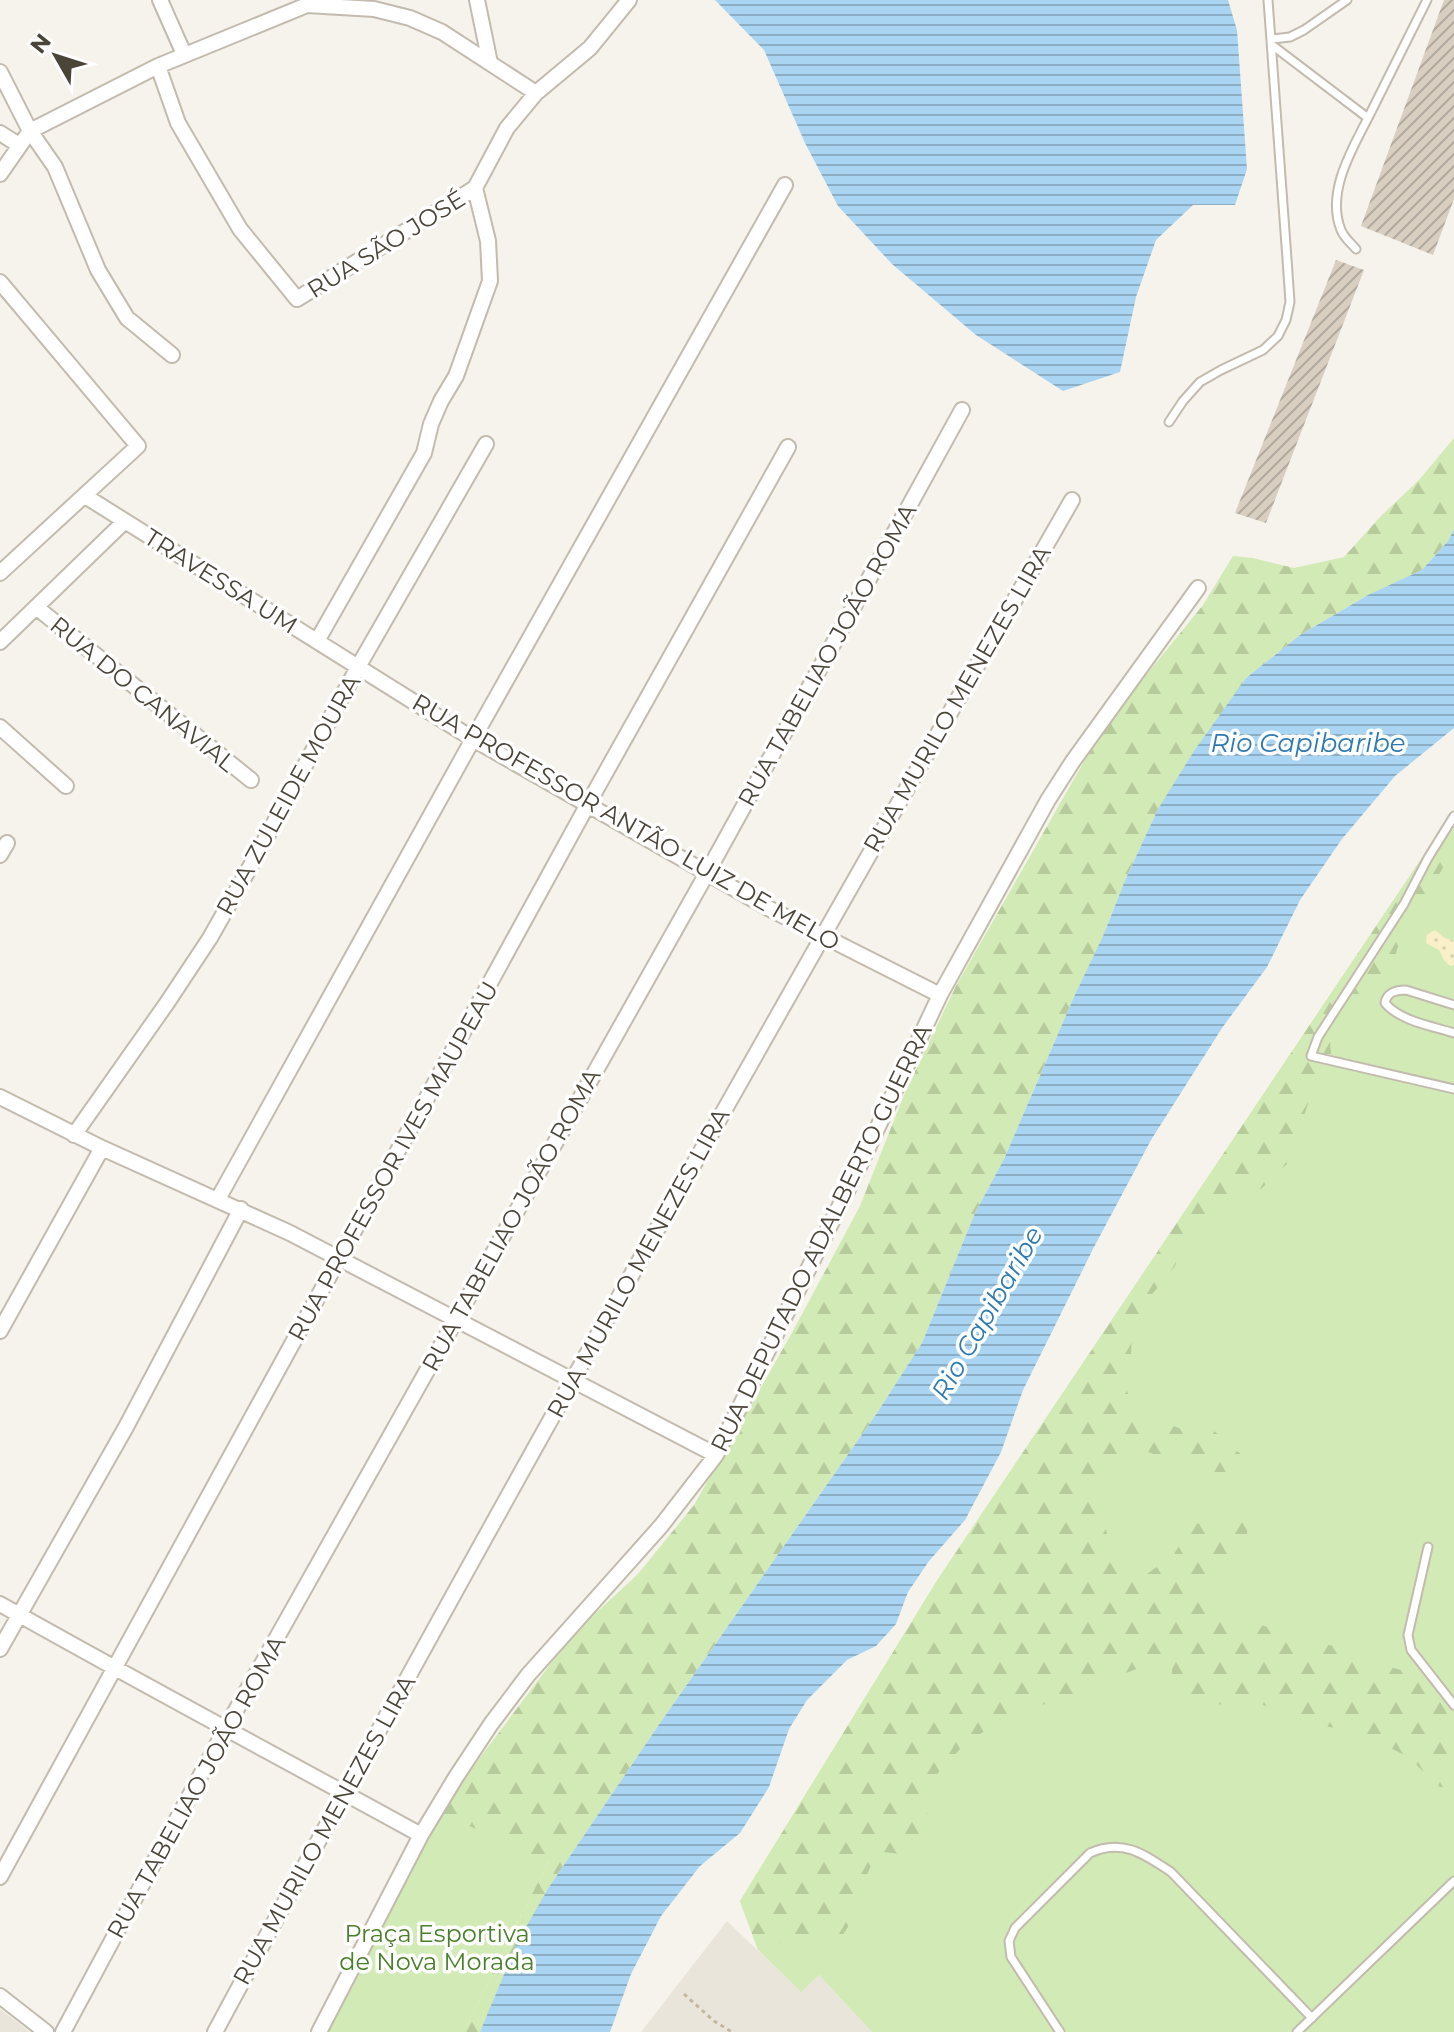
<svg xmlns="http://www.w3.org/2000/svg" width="1454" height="2032" font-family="Montserrat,sans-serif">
	<defs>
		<pattern id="forest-firs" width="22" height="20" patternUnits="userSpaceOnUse" patternTransform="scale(2)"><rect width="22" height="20" fill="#d2eab5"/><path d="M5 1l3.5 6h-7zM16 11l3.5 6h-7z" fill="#b6ca9c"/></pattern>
		<pattern id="sand-dots" width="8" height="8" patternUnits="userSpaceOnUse" patternTransform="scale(2)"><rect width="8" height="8" fill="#f9efc9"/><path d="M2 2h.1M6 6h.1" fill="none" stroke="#d7cead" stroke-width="1.8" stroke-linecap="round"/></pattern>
		<pattern id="water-rules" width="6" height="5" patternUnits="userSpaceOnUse" patternTransform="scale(2)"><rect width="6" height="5" fill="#a9d4f2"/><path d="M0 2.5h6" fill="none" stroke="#8caec5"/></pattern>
		<pattern id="building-hatch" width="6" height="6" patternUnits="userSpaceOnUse" patternTransform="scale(2)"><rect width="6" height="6" fill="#d8cfc1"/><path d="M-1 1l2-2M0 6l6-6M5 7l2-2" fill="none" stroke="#b1aa9e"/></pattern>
	</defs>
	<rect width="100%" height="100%" fill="#f6f3ec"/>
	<path fill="#eae5da" d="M727 1921 800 1991 819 1975 872 2032H641Z
		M0 2009 30 2032H0Z"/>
	<path fill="#d2eab5" d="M1454 810V2032H872L819 1975 801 1992 758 1950 740 1901 938 1579Z
		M437 1808 548 1862 463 2032H326Z"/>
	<path fill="url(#forest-firs)" d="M1454 438V529L1448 541 1422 570 1361 599 1300 635 1246 678 1158 809 1126 878 1100 943 1073 999 1004 1159 975 1213 922 1343 877 1413 660 1723 549 1887 481 2032H463L548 1862 439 1812 573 1634 638 1574 694 1505 793 1331 860 1206 906 1090 956 986 1103 728 1203 605 1233 556 1253 558 1294 568 1344 557 1381 516 1419 480Z
		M1454 810V850L1401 936 1393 963 1368 990 1330 1044 1334 1078 1309 1101 1288 1163 1262 1188 1229 1209 1182 1250 1175 1266 1145 1303 1132 1331 1131 1354 1123 1380 1131 1402 1150 1418 1182 1429 1213 1430 1243 1456 1244 1472H1205L1148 1452 1113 1454 1102 1479V1512L1109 1543 1123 1567 1139 1580 1174 1554 1192 1526 1219 1515 1250 1525 1244 1541 1210 1578V1601L1223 1614 1333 1646 1351 1656 1415 1674 1454 1675V1789L1440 1787 1408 1757 1356 1730 1329 1727 1292 1716 1250 1700 1189 1709 1172 1692V1666L1148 1665 1100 1682 1067 1699 1024 1709 997 1722 961 1748 938 1773 926 1808 935 1838 914 1856 877 1851 859 1894 857 1913 842 1936 812 1941 789 1940 758 1950 740 1901 938 1579Z"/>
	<path fill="url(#sand-dots)" d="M1435 930 1445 938 1454 941V965L1450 966 1444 960 1439 950 1426 943 1427 934Z"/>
	<path fill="url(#water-rules)" d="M715 0H1228L1237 30 1247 169 1235 205H1193L1156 240 1136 297 1120 372 1063 391 976 335 892 264 838 206 805 143 764 50Z
		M1454 529V728L1395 776 1342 839 1300 900 1267 967 1222 1028 1151 1140 1094 1247 1023 1390 1001 1452 965 1520 929 1561 908 1592 896 1624 876 1646 847 1660 807 1700 789 1729 769 1787 740 1833 700 1866 661 1916 631 1974 610 2032H480L518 1941 549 1887 660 1723 877 1413 922 1343 975 1213 1004 1159 1073 999 1103 936 1126 878 1158 809 1194 751 1246 678 1300 635 1368 595 1422 570 1448 541Z"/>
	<path fill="url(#building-hatch)" d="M1444 0H1454V199L1433 255 1361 226Z
		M1336 260 1364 270 1266 523 1235 513Z"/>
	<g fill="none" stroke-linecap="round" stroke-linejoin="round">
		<g stroke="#c2bbae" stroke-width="11">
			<path id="lane" d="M1272 39 1290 37 1304 30 1347 0
				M1272 45 1368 118C1351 151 1326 193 1341 230 1344 238 1351 243 1356 249
				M1368 118 1427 0
				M1169 422 1183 401 1200 382 1221 370 1263 350 1278 336 1286 320 1290 302 1287 259 1268 0
				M1454 816 1428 858 1404 904 1318 1037 1311 1056 1454 1089
				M1454 1005 1406 990C1396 990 1387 992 1385 1003 1400 1021 1432 1026 1454 1033
				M1428 1547 1408 1635 1411 1650 1454 1705
				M1060 2032 1011 1957 1009 1941 1015 1928 1090 1853C1122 1838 1144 1854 1171 1872L1312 2018
				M1297 2032 1454 1881"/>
		</g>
		<g stroke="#c2bbae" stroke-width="18">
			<path id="street" d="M160 0 184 54
				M477 0 490 63
				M158 66 178 123 240 229 297 299 475 188
				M0 72 30 131 55 167 98 270 127 318 172 355
				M0 133 19 145
				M0 174 30 131 158 66 307 5 374 9 410 18 442 32 536 93
				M0 282 138 446 0 573
				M85 496 473 739 768 908 940 995
				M36 607 251 780
				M317 641 424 453 431 424 441 401 456 376 490 281 488 241 475 188 507 128 536 93 590 48 629 0
				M0 642 125 521
				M0 727 66 786
				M0 855 7 843
				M0 1097 102 1148 290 1233 716 1455
				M74 1135 167 1003 210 938 258 853 358 667 486 444
				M218 1199 473 739 785 185
				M0 1331 102 1148
				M0 1604C140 1683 281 1758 421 1835
				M0 1649 126 1427 241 1209
				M0 1877 588 804 788 447
				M0 1996 46 2032
				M63 2032 226 1728 707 873 962 410
				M215 2032C492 1517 781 1007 1072 500
				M319 2032 421 1835 456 1777 491 1724 528 1675 661 1526 716 1455 860 1165 940 995 1048 800 1073 761 1198 588"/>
		</g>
		<path stroke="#c4b79f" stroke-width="3" stroke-dasharray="4 4" stroke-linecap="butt" d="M684 1994 714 2021 732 2032"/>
		<use href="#lane" stroke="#fff" stroke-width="7"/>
		<use href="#street" stroke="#fff" stroke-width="14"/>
	</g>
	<g text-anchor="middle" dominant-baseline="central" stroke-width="7" stroke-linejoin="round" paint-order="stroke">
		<g font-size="24" fill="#4b4439" stroke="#fff">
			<text transform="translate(386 244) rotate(-32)">RUA SÃO JOSÉ</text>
			<text transform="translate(221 581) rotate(32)">TRAVESSA UM</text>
			<text transform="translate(827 655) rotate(-61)">RUA TABELIAO JOÃO ROMA</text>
			<text transform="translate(143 694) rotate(39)">RUA DO CANAVIAL</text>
			<text transform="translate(957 699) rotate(-60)">RUA MURILO MENEZES LIRA</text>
			<text transform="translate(288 795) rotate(-61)">RUA ZULEIDE MOURA</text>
			<text transform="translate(626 822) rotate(30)">RUA PROFESSOR ANTÃO LUIZ DE MELO</text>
			<text transform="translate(393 1161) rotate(-61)">RUA PROFESSOR IVES MAUPEAU</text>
			<text transform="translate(511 1220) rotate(-61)">RUA TABELIAO JOÃO ROMA</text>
			<text transform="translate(821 1238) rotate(-64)">RUA DEPUTADO ADALBERTO GUERRA</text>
			<text transform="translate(638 1263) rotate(-61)">RUA MURILO MENEZES LIRA</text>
			<text transform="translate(196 1787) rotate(-61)">RUA TABELIAO JOÃO ROMA</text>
			<text transform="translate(324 1830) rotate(-61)">RUA MURILO MENEZES LIRA</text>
		</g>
		<g font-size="24" fill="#4a7f2a" stroke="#fff">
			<text x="437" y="1933">Praça Esportiva<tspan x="437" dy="28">de Nova Morada</tspan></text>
		</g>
		<g font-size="26" font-style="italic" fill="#2e7ab2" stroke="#fff">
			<text x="1308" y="743">Rio Capibaribe</text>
			<text transform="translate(987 1313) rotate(-60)">Rio Capibaribe</text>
		</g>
	</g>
	<g transform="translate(56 56) rotate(309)" stroke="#ffffff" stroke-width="6" paint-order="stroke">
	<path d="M0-6L14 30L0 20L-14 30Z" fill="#4b4439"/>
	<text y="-12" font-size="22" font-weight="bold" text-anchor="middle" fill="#4b4439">N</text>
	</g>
</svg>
